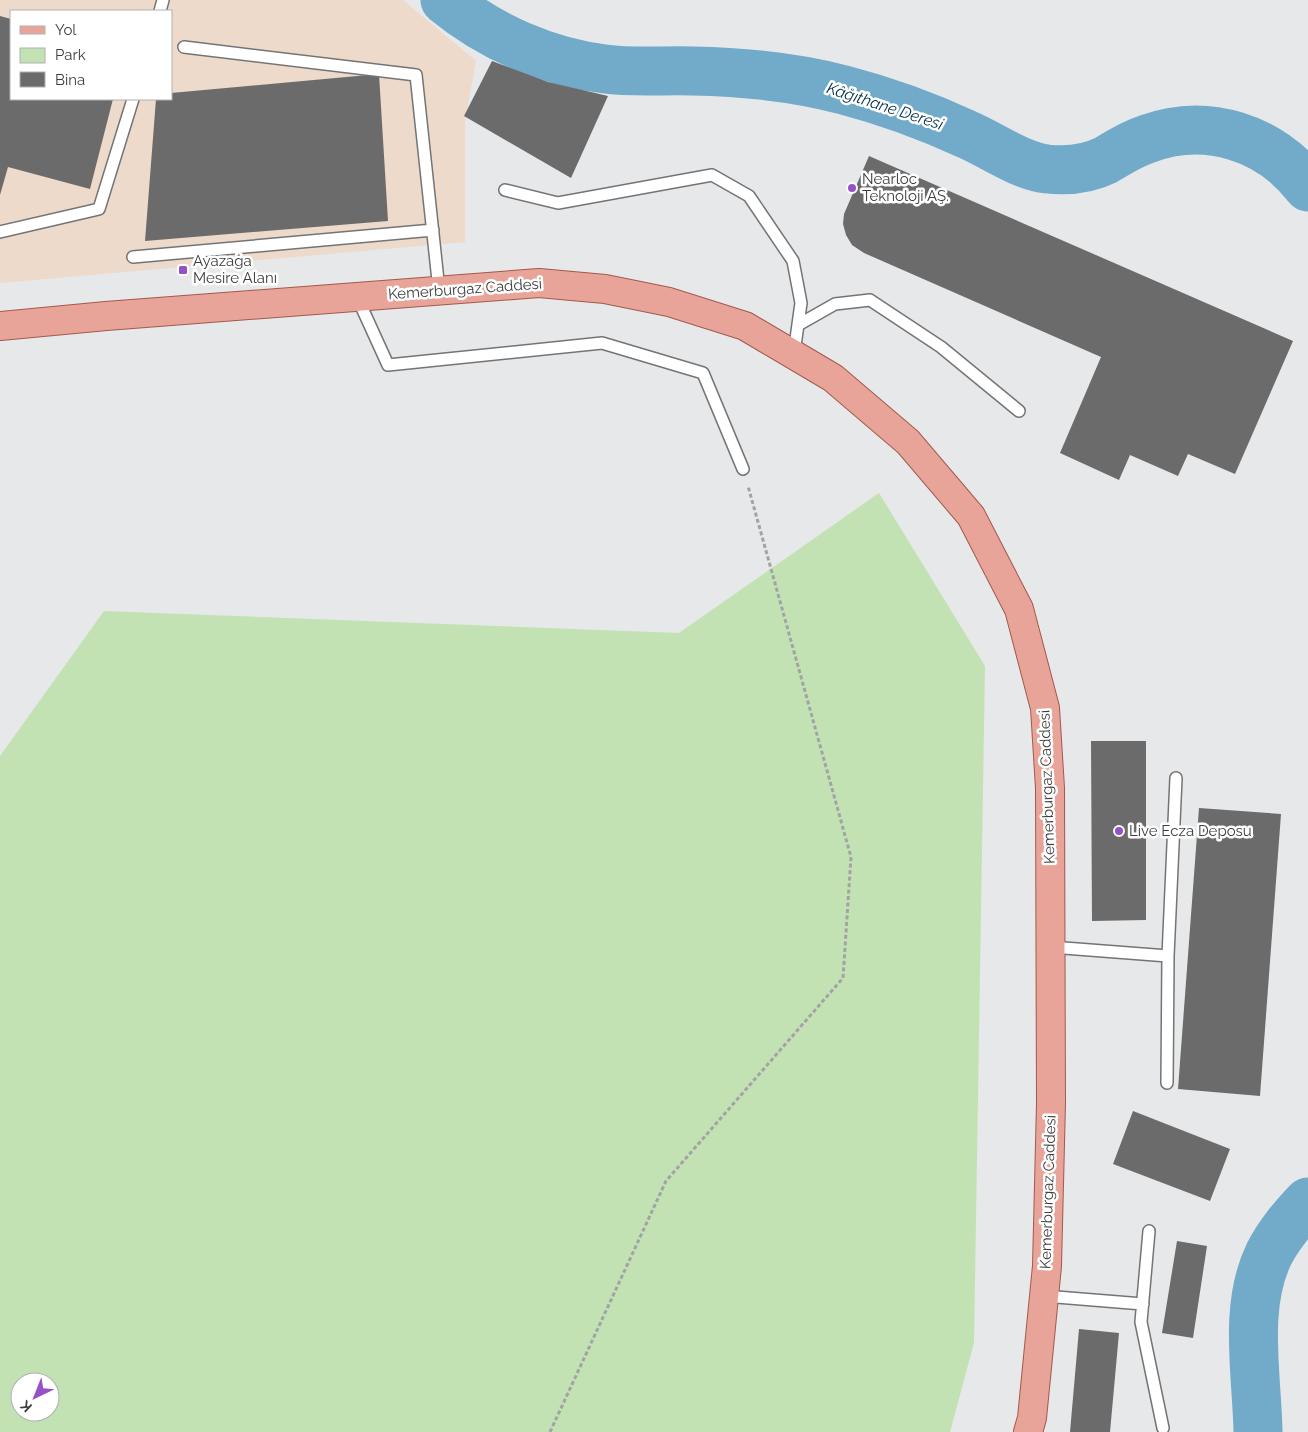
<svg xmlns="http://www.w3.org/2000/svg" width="1308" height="1432" font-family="Raleway,sans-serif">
	<rect width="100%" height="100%" fill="#e6e8ea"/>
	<path fill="#eddaca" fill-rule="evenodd" d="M0 0H403L476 61 465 121V242L0 283ZM11 11H171V99H11Z"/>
	<path fill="#c3e2b3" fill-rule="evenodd" d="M879 493 985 666 974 1343 950 1432H0V756L104 611 679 633ZM20 1382H50V1412H20Z"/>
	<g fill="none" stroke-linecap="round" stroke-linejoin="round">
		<path stroke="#72aac9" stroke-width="49" d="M445 0C490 37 547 62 605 69 634 73 663 70 693 71 744 72 795 77 844 90 886 101 927 116 966 134 992 145 1018 165 1047 169 1066 171 1088 169 1106 160 1119 152 1132 144 1147 139 1206 117 1270 137 1308 187
			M1258 1432C1257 1375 1243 1307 1269 1254 1279 1234 1293 1218 1308 1202"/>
	</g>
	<path fill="#6c6b6c" d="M0 16 11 19V99H113L90 189 8 167 0 195Z
		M492 61 548 82 608 96 571 178 464 116Z
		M379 74 388 221 145 241 156 99H171V93Z
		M869 156 1293 341 1235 474 1188 454 1178 476 1130 455 1119 480 1060 453 1101 357 864 253 852 245 846 235 843 224 844 214Z
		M1091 741H1146V920L1092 921Z
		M1199 808 1281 814 1260 1096 1178 1089Z
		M1133 1111 1230 1149 1210 1201 1113 1164Z
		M1177 1241 1207 1246 1193 1338 1162 1333Z
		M1079 1329 1119 1333 1110 1432H1070Z"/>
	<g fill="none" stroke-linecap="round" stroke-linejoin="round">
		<g stroke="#737476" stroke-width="14">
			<path id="lane" d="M160 11 163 0
				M184 47 416 75 439 290
				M505 190 558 203 712 175 749 196 793 261 801 303 794 353
				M0 232 99 209 133 99
				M133 257 433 230
				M357 297 388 365 602 343 703 373 743 469
				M798 325 835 304 870 300 941 347 1019 411
				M1051 947 1168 956
				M1167 1083 1168 956 1176 778
				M1149 1231 1141 1322 1163 1428
				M1044 1296 1143 1304"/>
		</g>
		<g stroke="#a3594d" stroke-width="30">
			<path id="primary" d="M0 326 106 316 539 283 605 289 669 302 745 326 833 378 908 442 971 516 1019 609 1045 708 1050 788 1051 1103 1047 1266 1032 1418 1028 1432"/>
		</g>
		<path stroke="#a2a3a5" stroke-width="3" stroke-dasharray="4 2.5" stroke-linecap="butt" d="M550 1432 666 1181 843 978 851 857 748 486"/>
		<use href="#lane" stroke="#fff" stroke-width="11"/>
		<use href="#primary" stroke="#e9a499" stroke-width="28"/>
	</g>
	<g fill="#9751c5" stroke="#fff" stroke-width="2">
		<circle cx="852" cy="188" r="5"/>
		<rect x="178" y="265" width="10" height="10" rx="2.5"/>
		<circle cx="1119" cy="831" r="5"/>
	</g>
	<g text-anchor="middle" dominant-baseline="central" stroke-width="5" stroke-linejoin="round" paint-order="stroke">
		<g font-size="15" fill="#3c3d3e" stroke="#fff" text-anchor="start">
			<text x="862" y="179">Nearloc<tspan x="862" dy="17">Teknoloji AŞ.</tspan></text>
			<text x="193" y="261">Ayazağa<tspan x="193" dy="17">Mesire Alanı</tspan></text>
			<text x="1129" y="831">Live Ecza Deposu</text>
		</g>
		<g font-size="15" fill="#3c3d3e" stroke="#fff">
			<text transform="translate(465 289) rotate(-4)">Kemerburgaz Caddesi</text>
			<text transform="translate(1047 787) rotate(-92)">Kemerburgaz Caddesi</text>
			<text transform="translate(1048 1192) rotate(-88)">Kemerburgaz Caddesi</text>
		</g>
		<g font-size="16" font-style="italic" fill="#003247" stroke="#fff">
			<text transform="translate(885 106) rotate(18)">Kâğıthane Deresi</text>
		</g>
	</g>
	<rect x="10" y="10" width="162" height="90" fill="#ffffff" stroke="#b1b1b2"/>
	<rect x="20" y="26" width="25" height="8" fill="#e9a499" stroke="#b1b1b2"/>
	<text x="55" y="35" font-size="15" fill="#3c3d3e">Yol</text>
	<rect x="20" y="48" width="25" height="15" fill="#c3e2b3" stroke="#b1b1b2"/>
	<text x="55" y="60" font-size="15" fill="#3c3d3e">Park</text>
	<rect x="20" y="72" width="25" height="15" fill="#6c6b6c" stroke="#b1b1b2"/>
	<text x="55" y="85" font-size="15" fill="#3c3d3e">Bina</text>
	<g transform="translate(35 1397) rotate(223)"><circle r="24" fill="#ffffff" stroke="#b1b1b2"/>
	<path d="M0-4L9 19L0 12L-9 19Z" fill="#9751c5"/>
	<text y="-8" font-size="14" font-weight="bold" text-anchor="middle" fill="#3c3d3e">K</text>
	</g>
</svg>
